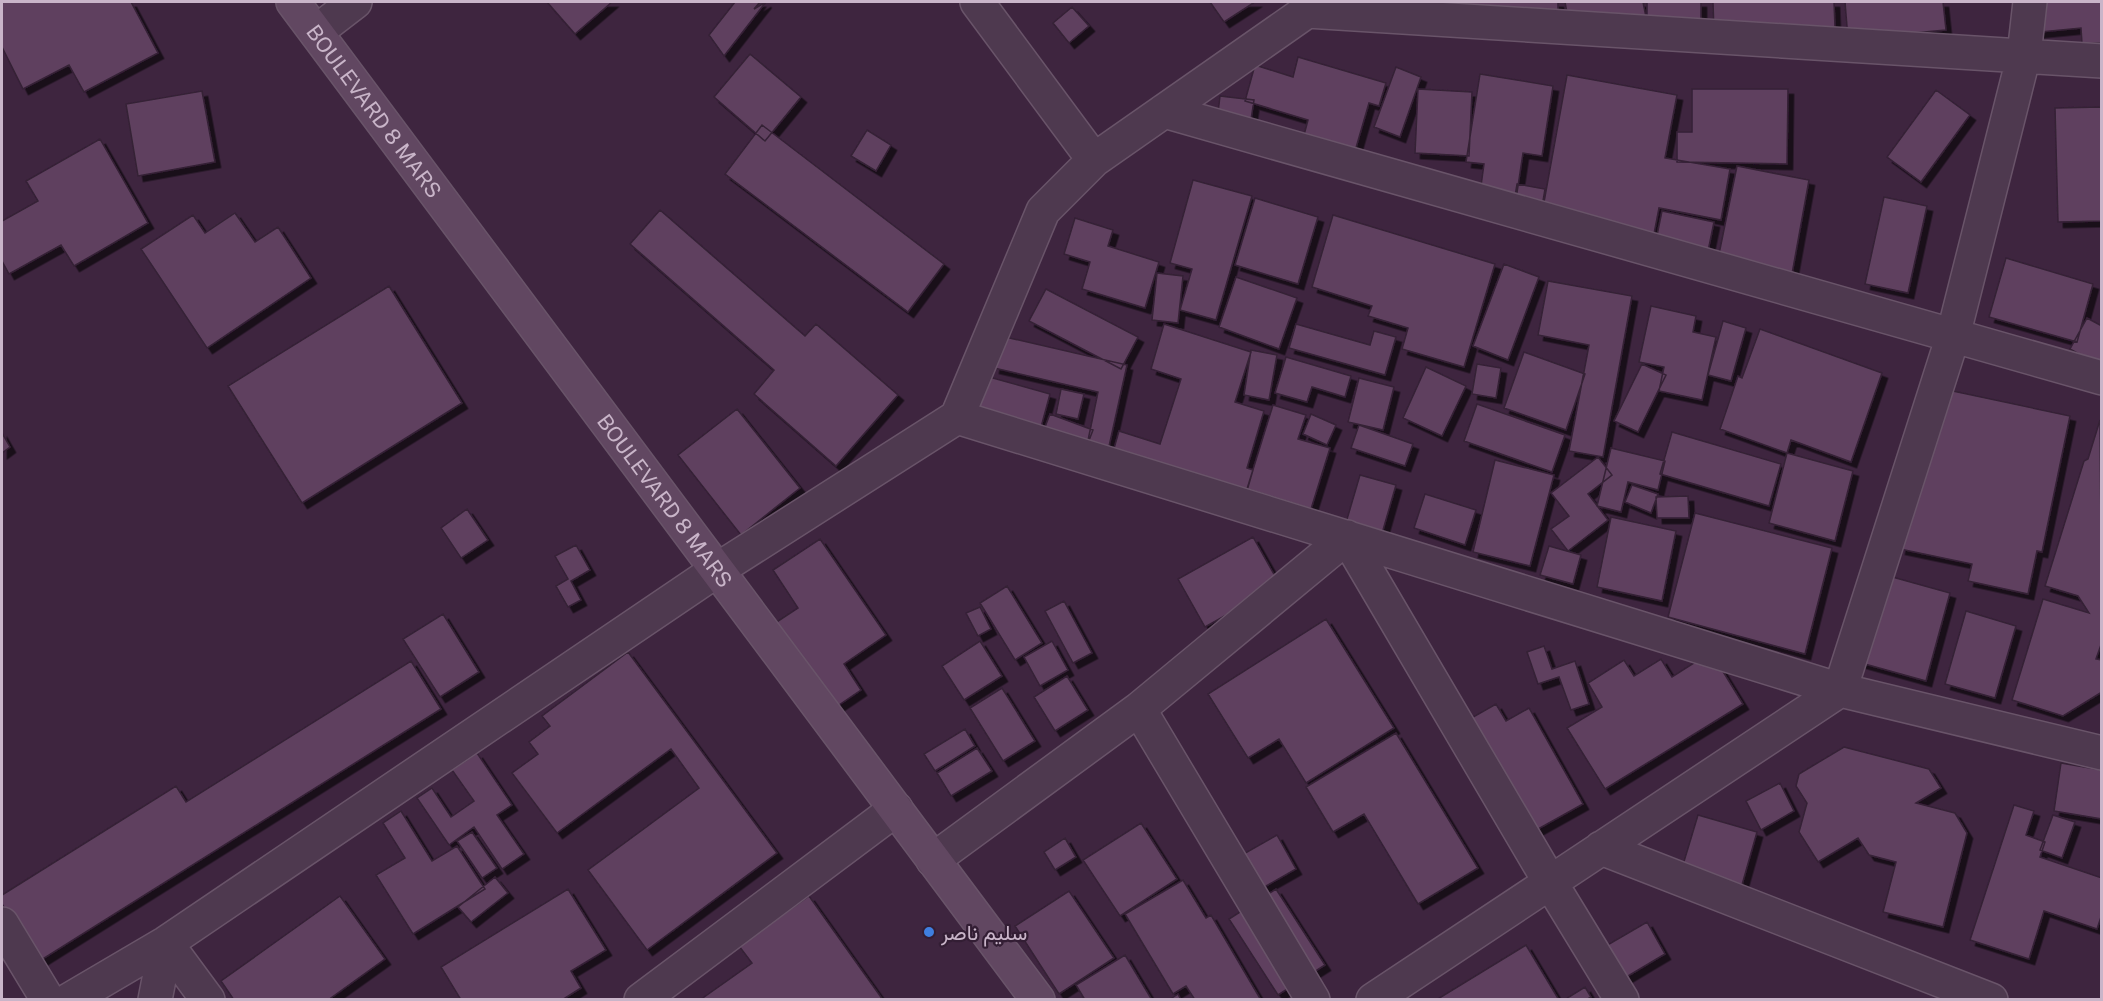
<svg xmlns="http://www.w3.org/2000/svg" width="2103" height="1001" font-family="'Public Sans',Vazirmatn,sans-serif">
	<defs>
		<filter id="shadow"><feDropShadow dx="5.5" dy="5.5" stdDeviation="0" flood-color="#0009"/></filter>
	</defs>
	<rect width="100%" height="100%" fill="#3e253f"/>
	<path fill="#5e415e" stroke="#352036" stroke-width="1.5" filter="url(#shadow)" d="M2 2H131L158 53 84 92 69 65 23 89 2 47Z
		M547 2H612L575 34Z
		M735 2H760L754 9 766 2 724 56 709 35Z
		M1210 2H1255L1224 22Z
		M1466 2H1558V13L1466 15Z
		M1565 2H1643L1647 22 1571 35Z
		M1647 2H1701V27L1647 26Z
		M1713 2H1834L1835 27 1714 33Z
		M1845 2H1943L1946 30 1848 39Z
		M2027 2H2102V43L2082 44 2081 28 2030 33Z
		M1072 7 1089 26 1069 43 1053 23Z
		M750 54 801 97 765 141 714 97Z
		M1298 57 1386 83 1379 106 1369 103 1351 165 1300 150 1308 120 1245 101 1255 65 1293 77Z
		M1396 67 1421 77 1400 137 1374 127Z
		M1480 74 1553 86 1542 156 1523 153 1515 206 1479 200 1484 164 1466 162Z
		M1567 75 1677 95 1665 158 1730 169 1721 220 1659 208 1654 234 1542 213Z
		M1418 89 1472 92 1469 156 1415 153Z
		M1692 89H1788L1787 164 1677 162V132H1692Z
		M1936 90 1970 115 1921 182 1887 157Z
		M202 91 215 162 138 176 126 104Z
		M1220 96 1254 100 1249 133 1216 129Z
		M2102 107V221L2058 222 2055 108Z
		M762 125 944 264 908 312 725 174Z
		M867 130 891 145 876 171 851 156Z
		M100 139 148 223 74 266 61 245 9 274 2 261V221L38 201 26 181Z
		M1737 166 1809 180 1792 274 1718 259Z
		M1193 180 1252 196 1216 320 1180 310 1192 269 1170 263Z
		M1517 184 1545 189 1541 213 1513 209Z
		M1884 197 1927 206 1908 293 1865 284Z
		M1255 198 1318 217 1298 284 1235 265Z
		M660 210 805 336 816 324 898 395 836 466 754 394 774 370 630 244Z
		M1662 211 1714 222 1707 256 1655 245Z
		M235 213 255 242 278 227 311 278 207 348 141 249 193 215 205 233Z
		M1333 215 1495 264 1464 367 1402 349 1408 328 1368 316 1372 306 1312 287Z
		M1075 218 1113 230 1108 246 1159 262 1145 308 1082 289 1090 262 1064 254Z
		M2006 258 2093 284 2077 342 1989 317Z
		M1504 264 1539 277 1508 360 1473 346Z
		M1157 273 1183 276 1178 323 1152 320Z
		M1236 277 1297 298 1279 349 1219 327Z
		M1548 281 1632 296 1603 457 1569 451 1589 345 1538 335Z
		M389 286 462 403 302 503 228 386Z
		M1046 289 1138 337 1121 369 1029 321Z
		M1651 306 1696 316 1693 332 1716 337 1702 400 1659 391 1664 367 1639 362Z
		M2087 318 2102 326V359L2098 365 2070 349Z
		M1723 321 1746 328 1731 381 1708 375Z
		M1164 324 1251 352 1235 402 1264 411 1247 468 1253 470 1244 501 1111 459 1119 431 1160 444 1181 379 1151 369Z
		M1296 324 1370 345 1374 331 1396 337 1385 375 1289 348Z
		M1760 329 1882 373 1851 462 1791 440 1787 453 1720 429 1738 376 1742 378Z
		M1001 336 1127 365 1106 460 1085 455 1098 392 994 368Z
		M1251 350 1277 355 1269 400 1244 395Z
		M1524 352 1585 374 1566 430 1504 408Z
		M1286 357 1351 376 1345 397 1312 387 1307 402 1275 393Z
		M1477 364 1501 368 1496 398 1472 394Z
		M1642 364 1666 375 1638 432 1614 421Z
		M1426 367 1466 386 1442 436 1403 418Z
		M982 375 1050 394 1037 442 969 422Z
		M1359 378 1394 387 1383 430 1348 422Z
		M1934 387 2070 416 2042 552 2037 551 2028 594 1968 581 1972 564 1900 549Z
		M1061 389 1084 394 1078 419 1056 414Z
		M1477 404 1565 435 1552 472 1464 441Z
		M1273 405 1306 415 1298 439 1330 448 1311 509 1247 489Z
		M737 409 800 488 741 535 678 455Z
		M1050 414 1093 430 1083 456 1040 440Z
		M1311 414 1336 425 1327 445 1303 434Z
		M2100 420 2102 642 2096 659 2102 660V692L2063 716 2012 700 2043 599 2089 613 2078 596 2045 586 2084 461 2088 459Z
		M1359 425 1413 444 1405 466 1351 448Z
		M1672 432 1781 464 1769 506 1660 474Z
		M2 433 10 447 2 453Z
		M1611 448 1665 461 1658 490 1628 482 1621 512 1597 506Z
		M1787 453 1853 471 1835 541 1769 523Z
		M1598 457 1612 475 1588 494 1608 520 1568 551 1551 529 1569 516 1551 493Z
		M1495 460 1554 475 1530 566 1473 552Z
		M1360 475 1396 485 1381 537 1345 526Z
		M1632 485 1658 494 1651 513 1625 502Z
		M1425 494 1476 510 1465 545 1414 528Z
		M1688 496 1689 518H1657L1656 497Z
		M467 509 488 540 461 558 441 528Z
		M1695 513 1832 548 1805 654 1668 617Z
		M1611 517 1676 531 1662 601 1597 587Z
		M1253 537 1280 585 1205 627 1178 579Z
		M820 539 886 635 844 664 861 690 830 711 772 625 798 608 773 570Z
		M576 545 590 570 571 581 581 600 568 607 556 586 568 579 555 556Z
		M1549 546 1581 555 1573 584 1540 575Z
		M1878 573 1950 593 1926 681 1854 661Z
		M1007 586 1042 643 1015 660 980 603Z
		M1064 601 1092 653 1073 663 1045 611Z
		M980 607 991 629 978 636 966 613Z
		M1966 611 2016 626 1995 698 1945 684Z
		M443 614 479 672 440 697 403 639Z
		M1326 619 1394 728 1306 783 1279 739 1248 758 1208 694Z
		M980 641 1002 676 964 700 942 666Z
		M1052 641 1068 670 1040 686 1024 657Z
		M1544 646 1552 669 1575 661 1589 704 1571 710 1559 677 1538 684 1527 652Z
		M628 652 777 853 647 950 588 870 699 788 671 749 557 833 512 773 538 754 529 742 550 726 542 716Z
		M1711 652 1743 704 1605 789 1567 728 1602 707 1588 683 1624 660 1634 676 1661 659 1672 677Z
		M411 661 441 709 38 962 2 904V895L176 786 186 802Z
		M1067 676 1088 710 1055 731 1034 697Z
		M1002 688 1035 741 1003 761 970 708Z
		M1496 704 1506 721 1529 708 1583 804 1522 838 1459 725Z
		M965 729 975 746 935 771 924 754Z
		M1396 733 1478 868 1418 904 1364 814 1333 832 1306 787Z
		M1844 747 1929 769 1941 788 1916 803 1955 813 1967 833 1943 927 1883 912 1896 862 1869 855 1858 838 1818 862 1799 832 1807 803 1796 786 1799 774Z
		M977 748 992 771 951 796 937 773Z
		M477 753 512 805 497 815 524 854 502 869 474 827 449 845 417 798 432 788 451 817 474 801 452 770Z
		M2061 763 2102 770V819L2054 811Z
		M1780 783 1794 811 1761 830 1746 801Z
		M2014 805 2034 811 2026 835 2045 842 2040 857 2102 878V914L2097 929 2044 911 2029 959 1970 940Z
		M401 811 432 861 457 846 485 889 413 934 376 875 405 858 383 823Z
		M1698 815 1757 832 1736 906 1676 888Z
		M2053 815 2075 822 2062 858 2040 850Z
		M1141 823 1177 879 1120 916 1083 860Z
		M472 832 497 868 482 878 457 841Z
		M1277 835 1296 869 1252 894 1233 860Z
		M1065 838 1076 857 1055 870 1044 852Z
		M495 877 508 893 471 922 458 907Z
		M1183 880 1206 918 1211 915 1261 1000H1195L1186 986 1173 994 1125 914Z
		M568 889 606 950 571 971 581 988 562 1000H461L441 967Z
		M1276 889 1325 965 1278 995 1229 919Z
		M1069 891 1114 958 1059 994 1015 926Z
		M340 896 385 959 328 1000H234L221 981Z
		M809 896 883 1000H700L752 963 739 946Z
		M1647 922 1665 954 1623 979 1604 947Z
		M1526 945 1559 1000H1436Z
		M1125 955 1152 1000H1085L1076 985Z
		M1585 987 1591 997 1586 1000H1564Z
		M1178 994 1181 1000H1169Z"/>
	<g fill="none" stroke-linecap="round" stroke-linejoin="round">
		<g stroke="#695469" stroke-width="36">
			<path id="minor" d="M977 2 1094 160
				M1307 11 2102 61
				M316 32 355 2
				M1164 111 2102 378
				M957 417 1840 690 2102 753
				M1139 709 1313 1000
				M1601 848 1991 1000
				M933 860 1139 709 1347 537 1550 882 1622 1000
				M2 924 48 1000
				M166 943 208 1000
				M69 1000 166 943 717 570 957 417 1043 211 1094 160 1320 2
				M155 1000 166 943
				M641 1000 896 809
				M1373 1000 1840 690 1953 336 2024 55 2030 2"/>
		</g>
		<g stroke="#695469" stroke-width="36">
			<g id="secondary">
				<path id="s1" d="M293 2 1038 1000"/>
			</g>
		</g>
		<use href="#minor" stroke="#4e394f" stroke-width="33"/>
		<use href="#secondary" stroke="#614761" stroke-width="33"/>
	</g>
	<circle fill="#3f7fe0" stroke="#331e34" stroke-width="2" cx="929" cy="932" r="6"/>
	<g text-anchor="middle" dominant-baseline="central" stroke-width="4.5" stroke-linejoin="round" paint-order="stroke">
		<g font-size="21" fill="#c9b5c9" stroke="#331e34">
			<text stroke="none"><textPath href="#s1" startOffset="136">BOULEVARD 8 MARS</textPath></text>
			<text stroke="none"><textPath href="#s1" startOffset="622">BOULEVARD 8 MARS</textPath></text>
		</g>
		<g font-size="21" fill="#c9b5c9" stroke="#331e34" text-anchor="start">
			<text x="941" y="932">سليم ناصر</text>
		</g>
	</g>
	<rect width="2103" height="1001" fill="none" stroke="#c9b5c9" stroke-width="6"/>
</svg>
